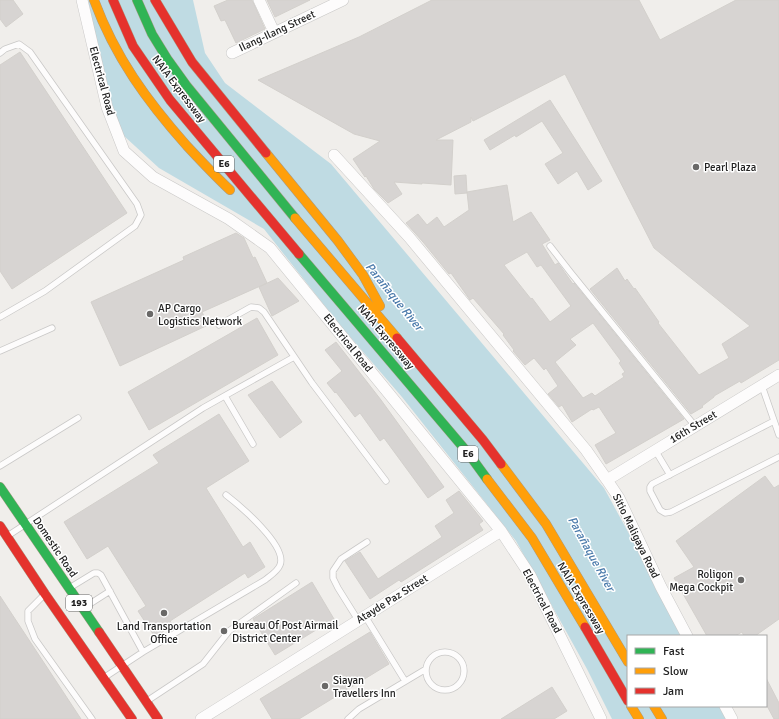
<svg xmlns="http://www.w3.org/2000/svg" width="779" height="719" font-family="Signika,sans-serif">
	<rect width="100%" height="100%" fill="#f0eeeb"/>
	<path fill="#bfdbe3" d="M88 0H193L205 53 225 83 331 164 604 488 685 636H628V706H723L730 719H612L587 669 516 541 402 397 339 324 264 229 159 168 112 125Z"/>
	<path fill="#d7d4d2" stroke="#d3d0cc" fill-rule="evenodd" d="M0 0H13L23 14 6 27 0 19Z
		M228 0H252L265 29 236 43 225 20 221 21 214 6Z
		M267 0H310L275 17Z
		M432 0H639L660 40 736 0H779V360L741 383 740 381 714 396V397L702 406 703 407 691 414 590 289 617 268 625 281 627 279 634 289 635 288 659 322 658 323 699 375 729 358 722 344 750 326 654 248 565 74 473 121 471 117V122L436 140H453L451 185 422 183V184L394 182 402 194 388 203 374 189 366 176 365 177 353 159 380 141 354 134 258 80 359 37Z
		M20 52 127 213 12 289 0 271V65Z
		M550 100 602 181 588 190 577 171 558 184 545 164 563 153 542 121 516 137 515 135 490 150 484 140Z
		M466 175 467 193 455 194 454 176Z
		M507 185 513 222 531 212 550 240 542 244 555 265 558 263 573 284 574 283 684 419 606 464 595 445 616 433 599 407 593 410 592 409 572 422 562 405 559 407 548 394 558 386 546 368 544 370 534 358 525 365 513 351 514 350 503 335 504 334 473 298 470 300 451 273 449 274 423 242 406 223 418 214 427 225 437 217 444 227 469 210 467 192ZM527 252 537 267 541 265 571 306 550 322 532 298 531 299 504 265ZM593 323 621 361 619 363 625 372 622 374 624 377 595 396 592 393 583 398 555 362 576 345 570 339Z
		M236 233 244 238 253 258 255 257 267 283 202 312 208 325 120 366 91 302 184 260 183 257Z
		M278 278 299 301 272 316 259 287Z
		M257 318 278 355 149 430 128 392Z
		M336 342 381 400 444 487 428 498 384 438 380 441 360 413 355 417 336 392 335 393 327 383 342 371 325 350Z
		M272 381 302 422 280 438 248 395Z
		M219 414 249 461 206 488 243 547 250 542 265 567 248 578 245 573 170 621 173 625 155 637 138 611 146 606 108 546 87 559 64 522 159 463 153 455Z
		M765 476 774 488 779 485V619L755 636H744L742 632 735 636H707L674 578 694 567 676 541Z
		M459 491 483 521 479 524 483 530 401 582 399 580 370 599 345 561 360 552 378 579 442 537 435 526 454 513 446 500Z
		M312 582 334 619 275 655 253 619Z
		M0 596 81 719H0Z
		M370 632 389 664 299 719H272L260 699Z
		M766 678 779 703V719H774L766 704Z
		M552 687 567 711 554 719H501Z"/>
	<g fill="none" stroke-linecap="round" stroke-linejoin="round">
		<g stroke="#c9c8c7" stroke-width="7">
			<path id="lane" d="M0 53 5 49 19 44 30 52 137 204 141 215 135 226 45 291 0 317
				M550 246 571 273 695 426
				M219 325 251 307 259 308 264 312 312 383 386 481
				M0 351 52 328
				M762 386 779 435
				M225 396 253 444
				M774 421 652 484 650 487V491L660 510 665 513 671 512 779 457
				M655 450 670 475
				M0 466 78 418
				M9 535 203 408 294 357
				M71 587 94 573H98L101 575 143 652 265 580C270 576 278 571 280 565 288 546 239 505 226 495
				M43 596 28 611V621L35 639 92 719
				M85 607 110 591
				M365 616 405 681
				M358 620 338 588 333 578V571L341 559 367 542
				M426 671a19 19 0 1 1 38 0a19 19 0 1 1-38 0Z
				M105 677 143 652
				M147 701 203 664 229 631 296 583
				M348 719 359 709 426 669"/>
		</g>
		<g stroke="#c9c8c7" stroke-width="12">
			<path id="street" d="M82 0 107 107 124 151 153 177 229 219 270 248 501 531 530 575 601 719
				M259 0 274 32
				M232 53 343 0
				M334 155 409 237 586 450 607 480 619 498 661 587 687 636
				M607 480 779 375
				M725 706 732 719
				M201 719 501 531"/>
		</g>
		<g stroke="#a79c86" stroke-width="10">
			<path id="fast" d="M137 0 152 34 168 60 186 85 295 218
				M299 254 468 453 487 479
				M0 487 99 632"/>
		</g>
		<g stroke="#a79c86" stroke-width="10">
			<path id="slow" d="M94 0C115 57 147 101 187 146 201 161 215 176 230 190
				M266 153 338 241 363 275 380 306
				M295 218 397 338
				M501 464 546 524 628 662
				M487 479 532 538 585 627
				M631 706 639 719
				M654 706 662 719"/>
		</g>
		<g stroke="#a79c86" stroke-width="10">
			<path id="jam" d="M113 0 133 46 170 100 299 254
				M155 0 192 62 266 153
				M397 338 483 440 501 464
				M0 526 45 594 132 719
				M585 627 628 701
				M99 632 158 719"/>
		</g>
		<use href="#lane" stroke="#fdfcfc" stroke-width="5.5"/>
		<use href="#street" stroke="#fdfcfc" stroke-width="11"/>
		<use href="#fast" stroke="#30b455" stroke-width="9"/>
		<use href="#slow" stroke="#ff9f0a" stroke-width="9"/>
		<use href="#jam" stroke="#e5322d" stroke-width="9"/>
	</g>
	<g fill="#6a6968" stroke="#fff" stroke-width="1.5">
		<circle cx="696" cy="167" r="4"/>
		<circle cx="150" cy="314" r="4"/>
		<circle cx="741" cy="580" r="4"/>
		<circle cx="164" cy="613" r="4"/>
		<circle cx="224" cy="631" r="4"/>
		<circle cx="325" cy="686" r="4"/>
	</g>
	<g text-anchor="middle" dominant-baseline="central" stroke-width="3" stroke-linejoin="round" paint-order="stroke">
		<g fill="#fff" stroke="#646464" stroke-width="1">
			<rect x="214" y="156" width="20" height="16" rx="3"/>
			<rect x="458" y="446" width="20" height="16" rx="3"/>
			<rect x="66" y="595" width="26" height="16" rx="3"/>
		</g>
		<g font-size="10" font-weight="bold" fill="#222">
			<text x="224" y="164">E6</text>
			<text x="468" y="454">E6</text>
			<text x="79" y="603">193</text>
		</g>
		<g font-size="11" fill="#222" stroke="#fff">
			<text transform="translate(277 31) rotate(-25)">Ilang-Ilang Street</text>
			<text transform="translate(102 81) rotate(75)">Electrical Road</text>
			<text transform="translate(179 89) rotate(53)">NAIA Expressway</text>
			<text transform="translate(386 337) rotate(50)">NAIA Expressway</text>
			<text transform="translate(348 343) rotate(51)">Electrical Road</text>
			<text transform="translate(693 427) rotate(-31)">16th Street</text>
			<text transform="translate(636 536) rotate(64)">Sitio Maligaya Road</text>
			<text transform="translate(55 547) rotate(56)">Domestic Road</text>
			<text transform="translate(581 598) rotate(59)">NAIA Expressway</text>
			<text transform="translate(392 599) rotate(-32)">Atayde Paz Street</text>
			<text transform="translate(542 601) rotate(62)">Electrical Road</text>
		</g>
		<g font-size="11" fill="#222" stroke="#fff" text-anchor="start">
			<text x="704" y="167">Pearl Plaza</text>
			<text x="158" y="308">AP Cargo<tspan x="158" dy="13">Logistics Network</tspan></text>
			<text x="733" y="574" text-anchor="end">Roligon<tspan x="733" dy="13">Mega Cockpit</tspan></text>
			<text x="232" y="625">Bureau Of Post Airmail<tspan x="232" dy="13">District Center</tspan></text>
			<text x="164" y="626" text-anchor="middle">Land Transportation<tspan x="164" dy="13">Office</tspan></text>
			<text x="333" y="680">Siayan<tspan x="333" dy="13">Travellers Inn</tspan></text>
		</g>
		<g font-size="12" font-style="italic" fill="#4a7aab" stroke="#fff">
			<text transform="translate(394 297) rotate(51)">Parañaque River</text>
			<text transform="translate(591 554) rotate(61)">Parañaque River</text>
		</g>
	</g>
	<rect x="627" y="635" width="140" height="72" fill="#ffffff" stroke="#a7a7a7"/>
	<rect x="635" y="648" width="20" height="6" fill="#30b455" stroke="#a7a7a7"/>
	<text x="663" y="655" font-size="12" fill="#222222">Fast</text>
	<rect x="635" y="668" width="20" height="6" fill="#ff9f0a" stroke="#a7a7a7"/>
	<text x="663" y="675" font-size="12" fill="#222222">Slow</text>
	<rect x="635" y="688" width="20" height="6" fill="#e5322d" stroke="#a7a7a7"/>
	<text x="663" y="695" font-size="12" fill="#222222">Jam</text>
</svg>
